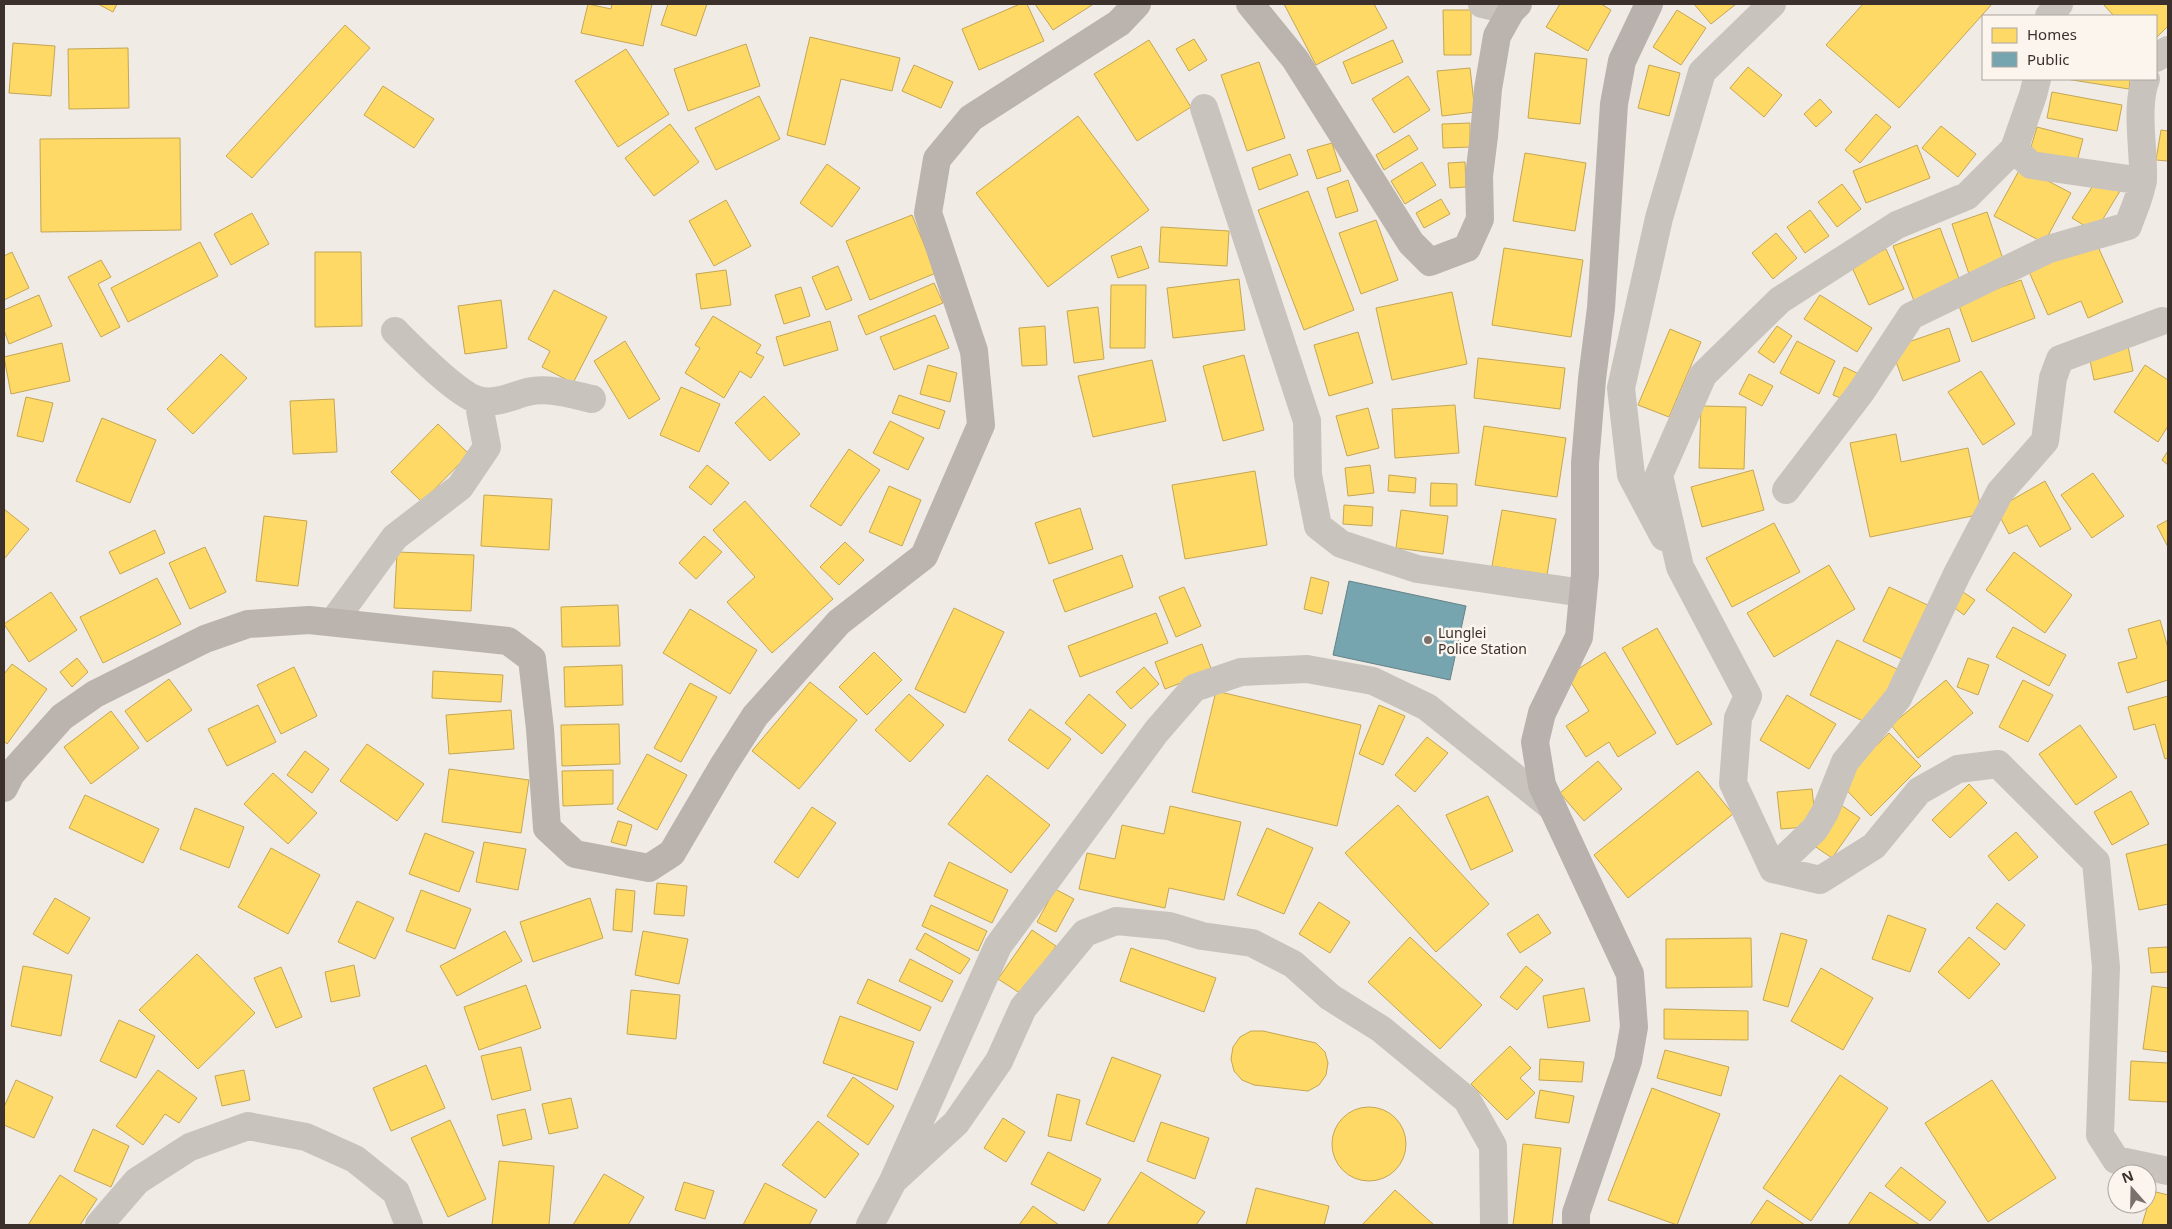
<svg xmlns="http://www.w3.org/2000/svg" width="2172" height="1229" font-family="'Noto Sans',sans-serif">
	<rect width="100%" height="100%" fill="#f0ebe5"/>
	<path fill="#ffd966" stroke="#c4a654" d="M98 4H117L113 12Z
		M588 4 611 9 612 4H652L643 46 581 33Z
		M668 4H707L696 36 661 25Z
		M1020 4H1027L1044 41 979 70 962 29Z
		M1035 4H1091L1092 5 1053 30Z
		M1284 4H1374L1387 28 1316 65Z
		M1560 4H1601L1611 10 1588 51 1546 27Z
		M1694 4H1736L1711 24Z
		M1863 4H1992L1899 108 1826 45Z
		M2103 4H2168V26L2156 38V16H2114Z
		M1443 10H1471V55H1444Z
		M1677 10 1706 28 1681 65 1653 47Z
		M345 25 370 48 252 178 226 156Z
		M810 37 900 58 892 91 841 79 825 145 787 135Z
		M1194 39 1207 60 1189 71 1176 49Z
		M1149 40 1191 107 1137 141 1094 74Z
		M1393 40 1403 62 1352 84 1343 62Z
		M13 43 55 46 51 96 9 93Z
		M746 44 760 86 688 111 674 69Z
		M128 48 129 108 69 109 68 49Z
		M626 49 669 114 618 147 575 81Z
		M1535 53 1587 59 1580 124 1528 118Z
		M1259 62 1285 138 1247 151 1221 75Z
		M914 65 953 82 941 108 902 91Z
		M1649 65 1680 73 1669 116 1638 108Z
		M1748 67 1782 95 1764 117 1730 88Z
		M1470 68 1475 112 1442 116 1437 71Z
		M1408 76 1430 110 1394 133 1372 99Z
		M2066 79H2130L2129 89Z
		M383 86 434 119 414 148 364 115Z
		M2052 92 2122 105 2117 131 2047 118Z
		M759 96 780 139 716 170 695 128Z
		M1820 99 1832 112 1816 127 1804 114Z
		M1876 114 1891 127 1860 163 1845 150Z
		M1078 116 1149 210 1048 287 976 193Z
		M1470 123V147L1443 148 1442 124Z
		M670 124 699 162 654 196 625 158Z
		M1941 126 1976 154 1958 177 1922 148Z
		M2037 127 2083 139 2075 169 2028 157Z
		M2161 130 2168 131V161L2156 160Z
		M1409 135 1418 149 1384 170 1376 155Z
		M180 138 181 230 41 232 40 139Z
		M1332 143 1341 171 1317 179 1307 150Z
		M1917 145 1930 178 1866 203 1853 171Z
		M1525 153 1586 163 1575 231 1513 221Z
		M1290 154 1298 175 1259 190 1252 168Z
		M1422 162 1436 185 1405 204 1391 181Z
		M1465 162 1466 187 1450 188 1448 163Z
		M827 164 860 188 832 227 800 203Z
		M2021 167 2071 193 2044 243 1994 216Z
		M2098 178 2120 191 2095 232 2072 218Z
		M1348 180 1358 211 1336 218 1327 188Z
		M1842 184 1861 209 1837 227 1818 202Z
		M1308 191 1354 310 1304 330 1258 210Z
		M1441 199 1450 214 1424 228 1416 213Z
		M726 200 751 246 714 266 689 221Z
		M1810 210 1829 236 1805 253 1787 227Z
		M1987 212 2005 265 1970 277 1952 224Z
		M252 213 269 244 231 265 214 234Z
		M912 215 936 273 870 300 846 241Z
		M1376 220 1398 280 1361 294 1339 233Z
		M1161 227 1229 231 1227 266 1159 262Z
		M1940 228 1961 284 1914 301 1893 246Z
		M1776 233 1797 258 1773 279 1752 253Z
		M2094 238 2123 302 2088 318 2081 301 2048 315 2027 267Z
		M200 242 218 276 128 322 111 288Z
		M1141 246 1149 268 1118 278 1111 256Z
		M1504 248 1583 260 1571 337 1492 325Z
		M1886 249 1904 289 1869 305 1851 265Z
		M12 252 29 288 4 300V256Z
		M315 252H361L362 326 315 327Z
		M101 260 111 277 98 284 120 327 101 337 68 277Z
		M838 266 852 300 826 310 812 277Z
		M726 270 731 305 701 309 696 274Z
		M1239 279 1245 330 1173 338 1167 288Z
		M2021 280 2035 318 1972 342 1958 303Z
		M934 283 943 303 866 335 858 316Z
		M1111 285H1146L1145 348H1110Z
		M801 287 810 316 784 324 775 295Z
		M554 290 607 317 573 383 542 367 550 351 528 339Z
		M1452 292 1467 364 1392 380 1376 308Z
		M39 295 52 326 9 344 4 330V310Z
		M1820 295 1872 328 1857 352 1804 319Z
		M501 300 507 348 465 354 458 306Z
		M1098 307 1104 359 1074 363 1067 311Z
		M935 315 949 348 894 370 880 337Z
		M713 316 761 345 756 353 764 357 751 378 740 371 724 398 685 373 700 348 695 345Z
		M830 321 838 350 784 366 776 337Z
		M1045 326 1047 365 1022 366 1019 328Z
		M1777 326 1792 336 1774 363 1758 352Z
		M1949 328 1960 361 1903 381 1891 348Z
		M1670 329 1701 342 1669 417 1638 405Z
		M1358 332 1373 383 1329 396 1314 345Z
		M625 341 660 399 629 419 594 361Z
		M1797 341 1835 361 1819 394 1780 373Z
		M62 343 70 381 11 394 4 357Z
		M2128 346 2133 371 2094 380 2089 355Z
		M221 354 247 378 193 434 167 409Z
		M1244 355 1264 430 1223 441 1203 366Z
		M1478 358 1565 368 1560 409 1474 398Z
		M1152 360 1166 421 1093 437 1078 376Z
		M928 365 957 373 950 402 920 394Z
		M2145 365 2168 380V426L2158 442 2114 412Z
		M1844 367 1861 375 1850 402 1833 395Z
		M1981 371 2015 424 1983 445 1948 392Z
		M1749 374 1773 386 1762 406 1739 394Z
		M681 387 720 404 699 452 660 435Z
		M899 395 945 411 939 429 892 413Z
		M764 396 800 434 770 461 735 423Z
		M26 397 53 403 43 442 17 436Z
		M334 399 337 452 293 454 290 401Z
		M1455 405 1459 453 1395 458 1392 409Z
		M1701 406 1746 407 1744 469 1699 468Z
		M1368 408 1379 448 1347 456 1336 416Z
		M102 418 156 440 130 503 76 481Z
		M890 421 924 438 908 470 873 453Z
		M438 424 469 454 422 502 391 472Z
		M1484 426 1566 438 1557 497 1475 485Z
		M1896 434 1901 462 1968 448 1982 514 1870 537 1850 443Z
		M849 449 880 470 841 526 810 506Z
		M2168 451V465L2162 460Z
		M707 465 729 483 711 505 689 487Z
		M1370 465 1374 493 1348 496 1345 468Z
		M1753 470 1764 510 1702 527 1691 487Z
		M1255 471 1267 545 1185 559 1172 485Z
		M2093 473 2124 516 2092 538 2061 495Z
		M1389 475 1416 478 1415 493 1388 491Z
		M2045 481 2071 529 2040 547 2027 525 2009 534 1996 509Z
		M1431 483 1457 484V506H1430Z
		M889 486 921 500 902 546 869 532Z
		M484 495 552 499 549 550 481 546Z
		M745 501 833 599 772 653 727 602 755 577 713 530Z
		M1344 505 1373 507 1372 526 1343 524Z
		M1080 508 1093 549 1049 564 1035 523Z
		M4 509 29 529 4 559Z
		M1401 510 1448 516 1443 554 1396 548Z
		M1502 510 1556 519 1547 575 1492 566Z
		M264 516 307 521 298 586 256 581Z
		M2168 520V547L2157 526Z
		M1774 523 1800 572 1732 607 1706 558Z
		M155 530 165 553 120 574 109 552Z
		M704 536 722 552 696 579 679 563Z
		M845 542 864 560 839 585 820 567Z
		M205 547 226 592 190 609 169 563Z
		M397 552 474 555 471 611 394 608Z
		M2014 552 2072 595 2045 633 1986 590Z
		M1122 555 1133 587 1065 612 1053 580Z
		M1829 565 1855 609 1774 657 1747 613Z
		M1311 577 1329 582 1322 614 1304 609Z
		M157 578 181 624 103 663 80 617Z
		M1184 587 1201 626 1176 637 1159 597Z
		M1889 587 1934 608 1908 662 1863 641Z
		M51 592 77 630 29 662 4 624Z
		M1963 592 1975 600 1964 615 1952 606Z
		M618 605 620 646 562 647 561 607Z
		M954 608 1004 632 965 713 915 689Z
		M690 609 757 650 730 694 663 653Z
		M1156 613 1168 643 1080 677 1068 646Z
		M2160 620 2168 648V680L2127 693 2118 663 2137 658 2128 629Z
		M2013 627 2066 655 2049 686 1996 657Z
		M1657 628 1712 724 1677 745 1622 648Z
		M1837 640 1899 670 1871 725 1810 695Z
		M1202 644 1212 671 1165 689 1155 662Z
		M874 652 902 680 867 715 839 687Z
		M1605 652 1656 733 1618 757 1609 742 1586 757 1566 726 1589 711 1567 676Z
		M77 658 88 672 72 687 60 672Z
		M1968 658 1989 665 1978 695 1957 687Z
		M12 664 47 689 7 744 4 741V674Z
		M622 665 623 705 565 707 564 667Z
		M294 667 317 716 281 734 257 685Z
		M1144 667 1159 684 1131 709 1116 692Z
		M433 671 503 675 501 702 432 698Z
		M169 679 192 710 147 742 125 711Z
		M1946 680 1973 713 1918 758 1891 725Z
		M2023 680 2053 695 2028 742 1999 727Z
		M810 682 857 720 799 789 752 751Z
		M690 683 717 697 681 762 654 748Z
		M1216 691 1361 725 1337 826 1192 792Z
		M909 694 944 725 910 762 875 730Z
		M1089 694 1126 725 1102 754 1065 723Z
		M1787 695 1836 724 1809 769 1760 740Z
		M2168 696V758L2165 759 2155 724 2134 730 2128 707Z
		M258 705 276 742 227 766 208 729Z
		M1379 705 1405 716 1383 765 1359 754Z
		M1030 709 1071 739 1048 769 1008 740Z
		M511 710 514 749 449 754 446 715Z
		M111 711 139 748 91 784 64 747Z
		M619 724 620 764 562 766 561 725Z
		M2080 725 2117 777 2076 805 2039 754Z
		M1889 733 1921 766 1871 816 1839 782Z
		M1427 737 1448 753 1415 792 1395 775Z
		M367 744 424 784 397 821 340 781Z
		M305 751 329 769 312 793 287 775Z
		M647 754 687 775 657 830 617 809Z
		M1598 761 1622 789 1584 821 1560 793Z
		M449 769 529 780 521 833 442 822Z
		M613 770V804L563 806 562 771Z
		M1698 771 1733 814 1628 898 1594 855Z
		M273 773 317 813 288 844 244 804Z
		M987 775 1050 825 1011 873 948 824Z
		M1969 784 1987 803 1950 838 1932 820Z
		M1812 789 1816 826 1781 829 1777 792Z
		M2131 791 2149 824 2112 845 2094 812Z
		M85 795 159 829 143 863 69 828Z
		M1488 796 1513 851 1471 870 1446 815Z
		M1838 803 1860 818 1832 858 1810 843Z
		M1398 805 1489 904 1436 952 1345 853Z
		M1170 806 1241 822 1224 900 1169 888 1165 908 1079 889 1087 853 1115 859 1122 825 1164 834Z
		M812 807 836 823 798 878 774 862Z
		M195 808 244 827 229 868 180 849Z
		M618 821 632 825 626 846 611 842Z
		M1267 828 1313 848 1284 914 1237 895Z
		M2016 832 2038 857 2009 881 1988 856Z
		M425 833 474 852 459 892 409 874Z
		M484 842 526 849 518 890 476 882Z
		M2168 844V904L2139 910 2126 854Z
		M271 848 320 875 288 934 238 907Z
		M949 862 1008 890 992 923 934 896Z
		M657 883 687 886 684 916 654 914Z
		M616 889 635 891 632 932 613 930Z
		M1055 889 1074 899 1056 932 1037 922Z
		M421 890 471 909 455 949 406 931Z
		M55 898 90 918 68 954 33 934Z
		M590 898 603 938 533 962 520 922Z
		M357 901 394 918 375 959 338 942Z
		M1319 902 1350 922 1330 953 1299 934Z
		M1997 903 2025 925 2005 950 1976 928Z
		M931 905 987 931 978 951 922 926Z
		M1538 914 1551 933 1520 953 1507 934Z
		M1888 915 1926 929 1910 972 1872 959Z
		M1032 930 1056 946 1023 995 998 979Z
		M505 931 522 961 457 996 440 966Z
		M643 931 688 939 679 984 635 975Z
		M925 933 970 959 960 974 916 949Z
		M1781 933 1807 940 1788 1007 1763 1000Z
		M1410 937 1482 1005 1440 1049 1368 982Z
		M1969 937 2000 964 1969 999 1938 972Z
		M1751 938 1752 987 1666 988V939Z
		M2168 947V972L2151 973 2148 948Z
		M1131 948 1216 978 1204 1012 1120 981Z
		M197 954 255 1013 198 1069 139 1010Z
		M910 959 953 981 942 1002 899 981Z
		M354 965 360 996 331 1002 325 972Z
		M23 966 72 975 61 1036 11 1026Z
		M1526 966 1543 980 1517 1010 1500 997Z
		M281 967 302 1017 276 1028 254 978Z
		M1821 968 1873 998 1843 1050 1791 1021Z
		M868 979 931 1007 920 1031 857 1003Z
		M526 985 541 1028 479 1050 464 1007Z
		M2152 986 2168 988V1052L2143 1049Z
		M1584 988 1590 1021 1548 1028 1543 996Z
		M631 990 680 995 676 1039 627 1034Z
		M1664 1009 1748 1011V1040L1664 1039Z
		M840 1016 914 1042 897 1090 823 1063Z
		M119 1020 155 1036 136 1078 100 1061Z
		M1251 1031H1263L1316 1043 1325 1052 1328 1063 1326 1075 1319 1085 1308 1091 1254 1085 1242 1080 1234 1071 1231 1059 1233 1047 1240 1037Z
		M1510 1046 1531 1068 1520 1078 1535 1093 1507 1120 1471 1084Z
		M521 1047 531 1090 492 1100 481 1056Z
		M1665 1050 1729 1067 1721 1096 1657 1078Z
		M1112 1057 1161 1075 1134 1142 1086 1124Z
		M1540 1059 1584 1062 1582 1082 1539 1080Z
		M2131 1061 2168 1063V1102L2129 1100Z
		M426 1065 445 1108 391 1131 373 1088Z
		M158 1070 197 1098 179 1123 165 1114 143 1145 116 1126Z
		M244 1070 250 1100 222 1106 215 1076Z
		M1840 1075 1888 1108 1811 1221 1763 1188Z
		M853 1077 894 1106 868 1145 827 1116Z
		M16 1080 53 1097 34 1138 4 1125V1107Z
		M1992 1080 2056 1178 1988 1222 1925 1123Z
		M1652 1088 1720 1114 1677 1225 1608 1200Z
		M1540 1090 1574 1096 1569 1123 1535 1118Z
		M1057 1094 1080 1100 1071 1141 1048 1136Z
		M571 1098 578 1128 549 1134 542 1104Z
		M1332 1144a37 37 0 1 1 74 0a37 37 0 1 1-74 0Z
		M525 1109 532 1139 503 1146 497 1115Z
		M1003 1118 1025 1132 1006 1162 984 1148Z
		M450 1120 486 1199 448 1217 411 1138Z
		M818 1121 859 1154 825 1198 782 1165Z
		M1161 1122 1209 1138 1195 1179 1147 1161Z
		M93 1129 129 1146 111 1187 74 1171Z
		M1523 1144 1561 1148 1552 1225H1513Z
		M1048 1152 1101 1179 1084 1211 1031 1184Z
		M499 1161 554 1166 549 1225H492Z
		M1901 1167 1946 1202 1930 1221 1885 1186Z
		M1141 1172 1205 1212 1196 1225H1107Z
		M604 1174 644 1197 628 1225H573Z
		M60 1175 97 1199 80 1225H28Z
		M684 1182 714 1191 705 1219 675 1210Z
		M765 1183 817 1210 809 1225H743Z
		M1256 1188 1329 1206 1324 1225H1246Z
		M1395 1190 1434 1225H1362Z
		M2152 1191 2168 1195V1225H2142Z
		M1870 1192 1920 1225H1848Z
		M1767 1200 1805 1225H1750Z
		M1033 1206 1059 1225H1019Z"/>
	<path fill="#76a5af" stroke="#648287" d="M1349 581 1466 606 1450 680 1333 655Z"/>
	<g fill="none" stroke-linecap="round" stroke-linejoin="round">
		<path stroke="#c9c3be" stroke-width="28" d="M1482 4 1511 11
			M2049 16 2059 4
			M2156 58 2168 50
			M2037 79 2033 95 2014 149 1967 196 1897 225 1780 300 1703 375 1659 475 1680 567 1748 696 1738 718 1733 783 1773 869 1820 880 1874 846 1919 791 1958 769 1998 764 2096 862 2106 967 2100 1135 2116 1160 2168 1171
			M1204 108 1307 421 1308 475 1318 526 1341 544 1417 569 1583 593
			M2014 149 2031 165 2143 181
			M395 331C412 348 457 394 478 400 495 405 512 396 527 392 549 387 570 394 592 399
			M1786 490 1861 392 1911 316 2049 249 2128 226C2133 211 2142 193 2143 178 2144 148 2135 107 2146 79
			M1664 537 1631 475 1621 388 1659 218 1702 72 1772 4
			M333 622 395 537 460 487 487 447 478 400
			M1773 869 1815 829 1825 812 1845 762 1898 698 1957 574 2000 492 2045 441 2053 378 2060 359 2162 321
			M893 1181 998 946 1156 732 1194 688 1241 672 1307 669 1373 681 1427 707 1553 808
			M99 1225 137 1181 190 1147 248 1126 306 1137 355 1159 396 1192 409 1225
			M870 1225 893 1181 956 1123 999 1061 1023 1008 1085 933 1116 921 1169 926 1202 936 1252 943 1293 964 1330 997 1381 1029 1467 1100 1493 1146 1494 1225"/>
		<path stroke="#bab3ae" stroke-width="28" d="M1250 4 1295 59 1411 243 1430 262 1467 248 1480 219 1479 176 1484 136 1488 89 1497 36 1511 11 1518 4
			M4 788 11 774 62 717 95 694 205 639 248 624 309 620 508 641 532 659 540 729 547 828 575 854 649 868 672 853 723 766 755 716 839 622 924 556 981 425 974 351 928 213 937 159 971 118 1119 23 1137 4"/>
		<path stroke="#b8b1ad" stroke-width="28" d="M1576 1225V1213L1628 1061 1634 1027 1630 974 1542 785 1535 742 1542 713 1579 637 1585 574V463L1592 379 1601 308 1614 104 1622 61 1649 4"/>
	</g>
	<circle fill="#7a716c" stroke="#fbf5ee" stroke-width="2" cx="1428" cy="640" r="5"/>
	<g text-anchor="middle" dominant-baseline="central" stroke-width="5" stroke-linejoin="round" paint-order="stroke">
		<g font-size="14" fill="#3b302b" stroke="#fbf5ee" text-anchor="start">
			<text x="1438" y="632">Lunglei<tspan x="1438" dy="16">Police Station</tspan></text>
		</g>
	</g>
	<rect width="2172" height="1229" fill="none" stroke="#3b302b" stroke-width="10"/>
	<rect x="1982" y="15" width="175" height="65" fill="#fbf5ee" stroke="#aea6a0"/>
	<rect x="1992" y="28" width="25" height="15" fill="#ffd966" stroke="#aea6a0"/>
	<text x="2027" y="40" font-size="15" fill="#3b302b">Homes</text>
	<rect x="1992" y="52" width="25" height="15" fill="#76a5af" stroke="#aea6a0"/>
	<text x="2027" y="65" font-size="15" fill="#3b302b">Public</text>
	<g transform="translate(2132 1189) rotate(340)"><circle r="24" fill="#fbf5ee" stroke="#aea6a0"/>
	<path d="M0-4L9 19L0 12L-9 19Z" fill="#7a716c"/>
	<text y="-8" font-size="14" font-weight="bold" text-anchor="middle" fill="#3b302b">N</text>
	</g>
</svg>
